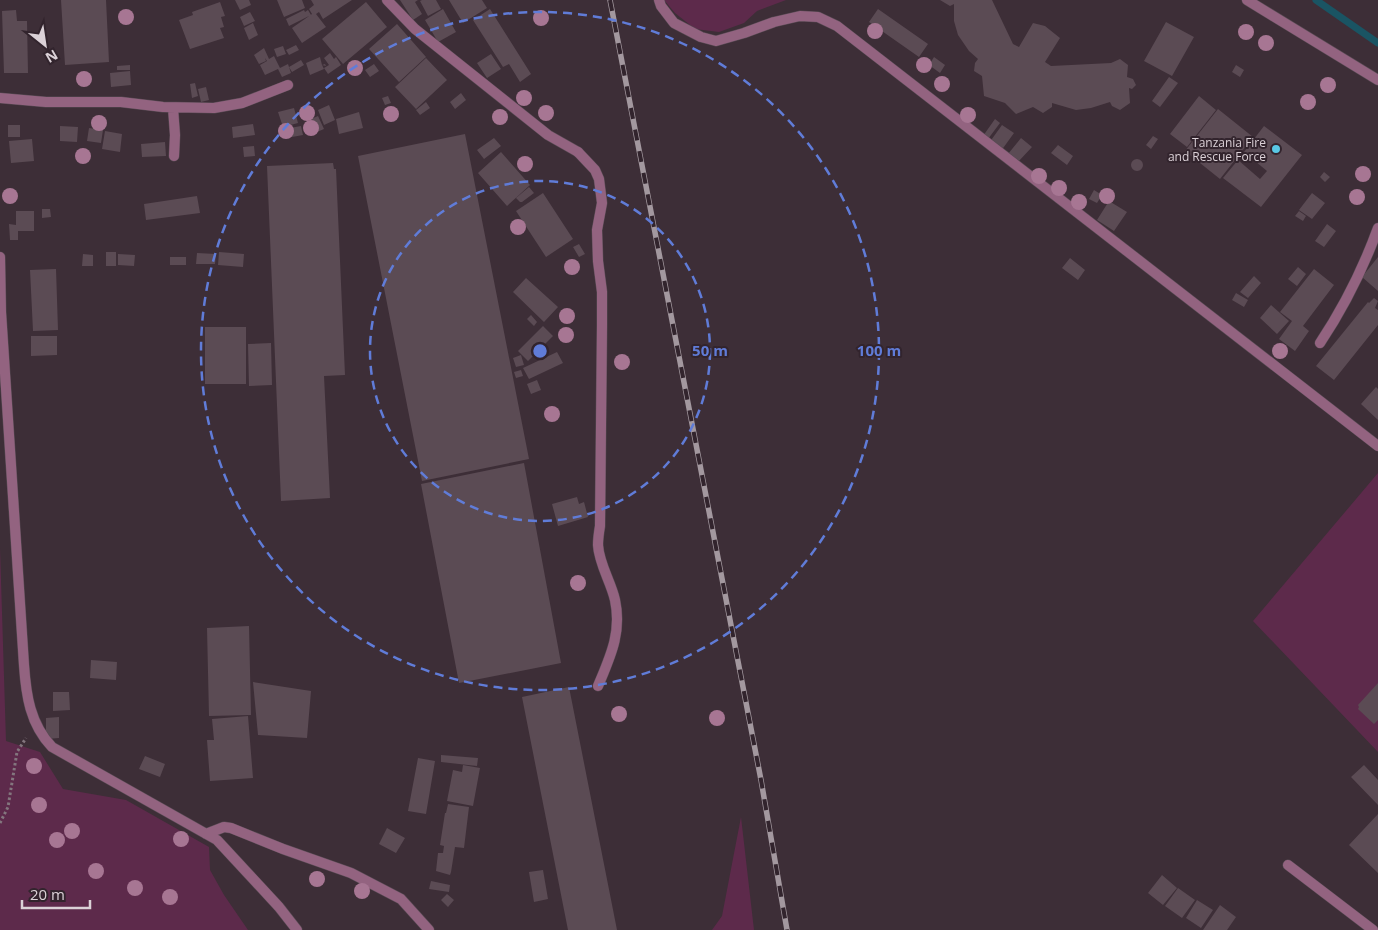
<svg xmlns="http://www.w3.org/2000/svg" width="1378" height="930" font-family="'Open Sans',sans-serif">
	<rect width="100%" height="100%" fill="#3d2e37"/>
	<path fill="#5d2a4b" d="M664 0H786L757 11 744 23 719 32 695 29 675 13Z
		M1378 473V752L1253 621Z
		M0 548 6 741 40 752 63 789 126 800 209 847 210 870 224 895 248 930H0Z
		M741 817 754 930H712L722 916Z"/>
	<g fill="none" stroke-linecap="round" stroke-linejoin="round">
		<path stroke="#1a5463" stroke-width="7" d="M1316 0 1378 43"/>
	</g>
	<path fill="#5b4b54" d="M61 0H106L109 62 65 65Z
		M235 0H249L251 5 240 10Z
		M277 0H302L305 8 284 17Z
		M311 0H352L323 19 319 12 316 14 326 27 302 43 292 28 312 14 309 9 314 5Z
		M400 0H418L415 2 422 14 413 20Z
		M422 0H436L441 9 428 16 420 1Z
		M449 0H482L487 8 463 23Z
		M940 0H992L1013 44 1019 47 1033 23 1045 26 1060 38 1045 62 1051 66 1111 63 1120 59 1128 65 1127 77 1133 79 1136 85 1132 89 1129 88 1130 103 1120 110 1112 106 1110 102 1091 108 1076 110 1052 103V107L1043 113 1033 107 1016 114 1005 103 984 96 982 76 974 71 975 63 978 59 969 51 958 35 954 21V4L950 6Z
		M220 2 225 16 221 17 224 27 220 28 224 38 190 49 179 20 193 15 192 12Z
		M366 2 387 27 343 64 322 39Z
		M443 9 456 32 438 42 425 20Z
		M490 9 531 74 520 82 509 64 503 67 473 20Z
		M878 9 928 44 919 57 869 22Z
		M16 10 17 21H27L28 73H4L2 11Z
		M304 10 305 12 308 10 311 15 289 26 286 19Z
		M250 12 255 21 244 26 240 17Z
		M1166 22 1194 37 1172 76 1144 61Z
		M253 23 258 35 249 40 244 28Z
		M397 24 426 57 399 82 369 49Z
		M296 45 299 50 289 55 286 50Z
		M283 46 286 54 277 57 274 49Z
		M264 48 269 59 274 56 280 68 288 64 291 73 282 77 278 69 265 75 260 65 267 61 265 58 266 61 259 64 254 55Z
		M330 53 334 59 336 57 341 65 328 74 324 68 329 65 324 58Z
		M491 54 501 69 487 78 477 63Z
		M320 57 322 65 325 64 326 66 322 65 324 69 310 75 306 63Z
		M934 57 945 65 940 73 929 65Z
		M426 58 447 80 416 109 395 87Z
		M301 60 304 65 292 72 289 67Z
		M374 64 379 71 370 77 365 70Z
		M130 65V70H117V66Z
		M1236 65 1244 70 1240 77 1232 72Z
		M130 71 131 85 111 87 110 73Z
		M1169 77 1178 83 1160 107 1152 101Z
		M195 83 198 96 192 98 190 84Z
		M206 87 209 100 201 102 198 89Z
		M461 93 466 100 455 109 450 102Z
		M388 96 391 103 385 105 382 98Z
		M1199 96 1216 110 1187 147 1170 134Z
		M426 102 430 108 420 115 416 110Z
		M329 105 335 120 324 125 318 110Z
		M294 108 298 123 283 127 278 112Z
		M1218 109 1253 137 1220 179 1185 151Z
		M359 112 363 128 339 134 336 119Z
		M318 116 324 129 317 132 311 119Z
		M995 119 1000 123 988 139 983 136Z
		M253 124 255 135 233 138 232 127Z
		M8 125H20V137H8Z
		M1002 125 1014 133 1001 151 989 143Z
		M60 126 78 127 77 142 60 141Z
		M301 126 303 135 292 137 290 128Z
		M1264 126 1302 155 1261 207 1223 178 1238 160 1260 179 1267 171 1244 152Z
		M89 128 103 130 101 143 87 141Z
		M105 131 122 134 120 152 102 149Z
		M465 134 529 459 422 481 358 156Z
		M1153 136 1158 139 1151 149 1146 145Z
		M494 138 501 146 484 159 477 150Z
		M1021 138 1032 147 1018 162 1008 154Z
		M32 139 34 161 11 163 9 141Z
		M165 142 166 156 142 157 141 144Z
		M1058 145 1073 156 1067 165 1051 153Z
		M254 146 255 156 244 157 243 147Z
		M501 152 530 185 507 206 478 173Z
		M1131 165a6 6 0 1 1 12 0a6 6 0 1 1-12 0Z
		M333 163 334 169H336L345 375 324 376 330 498 281 501 267 166Z
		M1324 172 1330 177 1325 182 1320 177Z
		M529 187 534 193 522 202H520L516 198Z
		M1094 190 1102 195 1097 203 1089 199Z
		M543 193 573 239 546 257 516 211Z
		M1312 193 1325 203 1312 219 1299 210Z
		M197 196 200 213 146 220 144 204Z
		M1109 201 1127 212 1114 231 1097 220Z
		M42 209H50L51 217 42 218Z
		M16 211H34V231H18V240H10L9 224 16 225Z
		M1299 211 1306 216 1303 221 1295 216Z
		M1327 224 1336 231 1324 247 1315 241Z
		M579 244 585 254 579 257 573 247Z
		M106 252H116V266H106Z
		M219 252 244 254 243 267 218 265Z
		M197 253 216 254 215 264H196Z
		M83 254 93 255V266H82Z
		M118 254 135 255 134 266 118 265Z
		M170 257H186V265H170Z
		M1378 257V291L1362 277Z
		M1070 258 1085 270 1078 280 1062 268Z
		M1298 267 1306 274 1297 286 1288 279Z
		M56 269 58 330 33 331 30 270Z
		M1314 269 1334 285 1303 326 1309 331 1295 351 1279 339 1292 321 1280 312Z
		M1254 276 1261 283 1248 298 1240 292Z
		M526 278 558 307 544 322 513 292Z
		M1236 293 1248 300 1244 307 1232 300Z
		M1374 298 1378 301 1375 308 1378 310V325L1334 380 1316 366 1368 302 1369 303Z
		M1271 305 1289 321 1277 334 1260 318Z
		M531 315 537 322 534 326 527 319Z
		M543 326 553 336 528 361 518 351Z
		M205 327H246V384H205Z
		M31 336H57V355L31 356Z
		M271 343 272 385 249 386 248 344Z
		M557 352 563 363 529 379 523 368Z
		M521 355 524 365 516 367 513 358Z
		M521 370 523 376 516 378 514 372Z
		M537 380 541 390 531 394 527 384Z
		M1376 387 1378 389V420L1361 404Z
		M524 463 561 663 459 683 421 484Z
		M577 497 579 504 584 502 588 517 558 526 552 504Z
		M249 626 251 715 209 716 207 628Z
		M91 660 117 662 116 680 90 678Z
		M253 682 311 691 307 738 258 735Z
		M1378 683V720L1374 724 1358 709 1359 707 1358 705Z
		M569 687 617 930H568L522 697Z
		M53 692H69L70 710 53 711Z
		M248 716 253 778 210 781 207 740H214L212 719Z
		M59 717V738L46 739V718Z
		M441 755 478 758 477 766 441 762Z
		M145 756 165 764 160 777 139 769Z
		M418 758 435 761 426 814 408 811Z
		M463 765 480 768 473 806 447 801 453 770 462 772Z
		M1364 765 1378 780V805L1351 777Z
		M448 804 469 807 464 848 455 847 451 872 450 875 436 871 438 853H443L444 846 440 845 445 813H446Z
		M1378 814V873L1349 845Z
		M387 828 405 838 396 853 379 844Z
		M543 870 548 899 534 902 529 872Z
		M1162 875 1177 888 1163 905 1148 893Z
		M431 881 450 885 449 892 429 889Z
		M1178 888 1195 900 1182 918 1165 906Z
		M447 894 454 900 448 907 441 900Z
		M1197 900 1213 910 1201 928 1186 918Z
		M1220 905 1236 917 1227 930H1203Z"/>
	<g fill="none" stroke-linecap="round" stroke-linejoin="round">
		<g stroke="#594b54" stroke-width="11">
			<path id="service" d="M659 0 661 6 674 23 701 37 716 41 744 33 774 22 800 16 818 17 837 26 1378 446
				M0 98 46 102H121L163 107 214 108 242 103 288 85
				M173 108 175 135 174 156
				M578 152 595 170 599 179 602 203 597 230 598 261 602 292V325L600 526C599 532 598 539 598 545 599 564 611 582 615 600 622 633 610 657 598 686
				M0 257 1 312 24 665C26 695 30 724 52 747L217 840 279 907 297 930
				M206 834 224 827 231 828 283 849 351 873 401 899 429 930
				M1288 865 1373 930"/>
		</g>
		<g stroke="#594b54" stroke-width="11">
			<path id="minor" d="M387 0 415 29 548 135 578 152
				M1320 343C1344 307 1363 269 1378 228"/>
		</g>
		<g stroke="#594b54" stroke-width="11">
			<path id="tertiary" d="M1247 0 1378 80"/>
		</g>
		<path stroke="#83767e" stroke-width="3" stroke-dasharray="2.5 2.5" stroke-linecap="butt" d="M0 823 8 807 17 752 26 738"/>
		<use href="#service" stroke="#936380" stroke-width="10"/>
		<use href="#minor" stroke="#936380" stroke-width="10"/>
		<use href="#tertiary" stroke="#936380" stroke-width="10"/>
		<g stroke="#a3989f" stroke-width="5.5">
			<path id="rail" d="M610 0 761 780 787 930"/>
		</g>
		<use href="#rail" stroke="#32242d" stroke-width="4" stroke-dasharray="11" stroke-linecap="butt"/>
	</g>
	<g fill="#a77693">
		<circle cx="126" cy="17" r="8"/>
		<circle cx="541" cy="18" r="8"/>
		<circle cx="875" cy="31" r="8"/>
		<circle cx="1246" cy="32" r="8"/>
		<circle cx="1266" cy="43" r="8"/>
		<circle cx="924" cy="65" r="8"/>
		<circle cx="355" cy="68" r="8"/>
		<circle cx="84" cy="79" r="8"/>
		<circle cx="942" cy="84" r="8"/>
		<circle cx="1328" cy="85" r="8"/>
		<circle cx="524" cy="98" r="8"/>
		<circle cx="1308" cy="102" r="8"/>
		<circle cx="307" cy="113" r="8"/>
		<circle cx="546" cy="113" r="8"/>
		<circle cx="391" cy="114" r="8"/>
		<circle cx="968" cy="115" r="8"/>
		<circle cx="500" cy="117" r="8"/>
		<circle cx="99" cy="123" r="8"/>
		<circle cx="311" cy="128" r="8"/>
		<circle cx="286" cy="131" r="8"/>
		<circle cx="83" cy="156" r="8"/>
		<circle cx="525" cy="164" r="8"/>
		<circle cx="1363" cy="174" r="8"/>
		<circle cx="1039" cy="176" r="8"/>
		<circle cx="1059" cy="188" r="8"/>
		<circle cx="10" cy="196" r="8"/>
		<circle cx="1107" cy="196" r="8"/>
		<circle cx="1357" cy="197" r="8"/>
		<circle cx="1079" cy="202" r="8"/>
		<circle cx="518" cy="227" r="8"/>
		<circle cx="572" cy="267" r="8"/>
		<circle cx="567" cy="316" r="8"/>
		<circle cx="566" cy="335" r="8"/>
		<circle cx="1280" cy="351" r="8"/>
		<circle cx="622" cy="362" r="8"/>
		<circle cx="552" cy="414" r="8"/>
		<circle cx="578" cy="583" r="8"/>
		<circle cx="619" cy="714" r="8"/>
		<circle cx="717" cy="718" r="8"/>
		<circle cx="34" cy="766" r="8"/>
		<circle cx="39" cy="805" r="8"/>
		<circle cx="72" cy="831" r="8"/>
		<circle cx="181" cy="839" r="8"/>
		<circle cx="57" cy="840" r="8"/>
		<circle cx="96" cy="871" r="8"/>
		<circle cx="317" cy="879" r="8"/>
		<circle cx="135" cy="888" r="8"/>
		<circle cx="362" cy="891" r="8"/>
		<circle cx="170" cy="897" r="8"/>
	</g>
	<g fill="none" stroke="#607cd8" stroke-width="2.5" stroke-dasharray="9 6">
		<circle cx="540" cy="351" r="170"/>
		<circle cx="540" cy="351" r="339"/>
	</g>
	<circle fill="#59c8e5" stroke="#32242d" stroke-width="2" cx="1276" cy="149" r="5"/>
	<g text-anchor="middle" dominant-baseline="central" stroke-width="4" stroke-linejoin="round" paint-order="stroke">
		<g font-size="12" fill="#dbd1d7" stroke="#32242d" text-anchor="end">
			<text x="1266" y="142">Tanzania Fire<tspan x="1266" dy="14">and Rescue Force</tspan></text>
		</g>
	</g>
	<circle cx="540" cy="351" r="8" fill="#607cd8" stroke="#32242d" stroke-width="2.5"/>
	<g font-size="15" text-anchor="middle" font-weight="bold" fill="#607cd8" stroke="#32242d" stroke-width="4" stroke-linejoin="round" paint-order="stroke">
		<text x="710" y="356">50 m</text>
		<text x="879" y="356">100 m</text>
	</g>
	<g transform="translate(45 45) rotate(150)" stroke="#32242d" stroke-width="4" paint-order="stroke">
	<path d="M0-4L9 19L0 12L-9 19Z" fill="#dbd1d7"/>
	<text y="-8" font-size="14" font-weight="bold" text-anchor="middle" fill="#dbd1d7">N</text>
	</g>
	<path d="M22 900v8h68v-8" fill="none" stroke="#dbd1d7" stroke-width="2.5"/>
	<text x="30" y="900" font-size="15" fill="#dbd1d7" stroke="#32242d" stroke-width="4" paint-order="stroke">20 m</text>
</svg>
